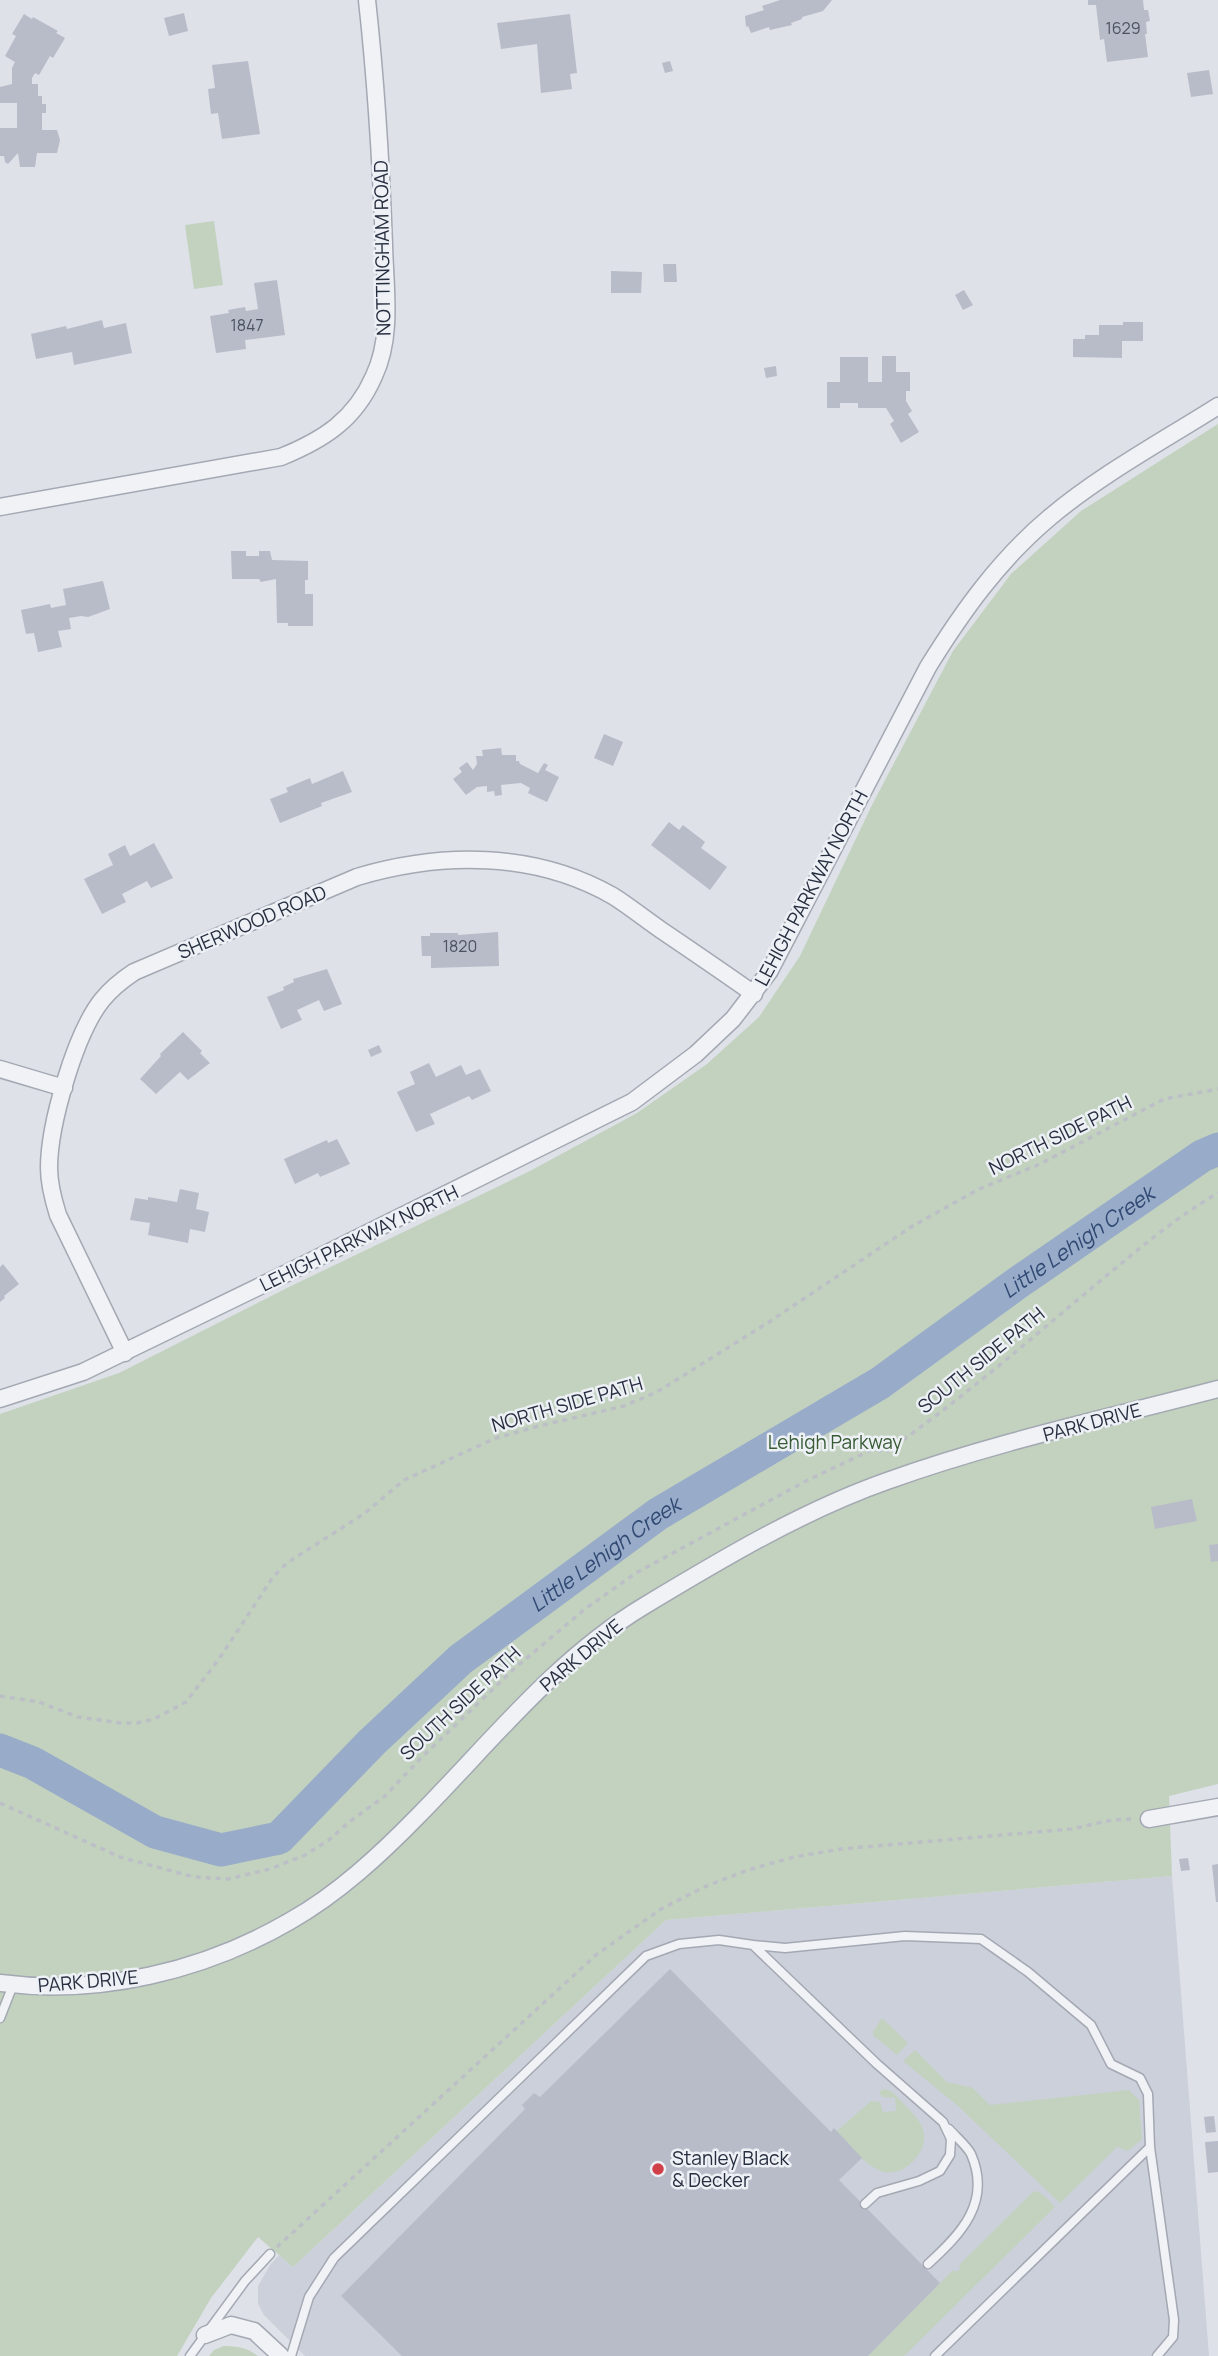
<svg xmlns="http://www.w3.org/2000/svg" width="1218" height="2356" font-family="Manrope,sans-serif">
	<rect width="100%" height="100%" fill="#dee1e8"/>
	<path fill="#ccd0da" d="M1172 1876 1209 2356H305L264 2315 258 2304V2286L270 2265 279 2255 293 2267 666 1920Z"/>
	<path fill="#c2d2bf" d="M214 221 223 285 194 289 185 225Z
		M1218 424V1784L1169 1796 1172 1876 666 1920 293 2267 258 2237 211 2298 177 2356H0V1414L119 1373 287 1288 530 1171 637 1113 707 1064 759 1017 800 956 872 805 953 651 1011 574 1081 511Z
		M882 2018 908 2043 897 2055 873 2035V2032Z
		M915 2050 947 2082 973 2088 990 2105 1129 2090 1139 2100 1142 2139 1128 2151 1117 2147 1060 2203 958 2106 903 2061Z
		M883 2089C892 2090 898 2097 904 2104 912 2113 923 2122 924 2135 926 2155 901 2179 881 2171 863 2164 850 2145 837 2131L871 2101 880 2102 883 2112 896 2111 895 2098 883 2097 879 2093Z
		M1037 2191 1046 2197 1055 2207 904 2356H868L953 2270 956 2272 961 2268 959 2265 1033 2192Z
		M224 2346C237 2346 248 2348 258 2356H209L214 2350Z"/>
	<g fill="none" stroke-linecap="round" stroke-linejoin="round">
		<path stroke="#98abc9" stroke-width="33" id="s1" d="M0 1750 33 1763 155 1832 221 1850 279 1838 372 1742 461 1659 658 1514 880 1383 1016 1284 1202 1156 1218 1149"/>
	</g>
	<path fill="#b8bcc8" d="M780 0H832L823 11 802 17V19L791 23 792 25 770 30 769 27 751 33 748 26 746 27 745 16 764 10 762 6Z
		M1088 0H1143L1144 10H1148L1150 21 1146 22 1147 34H1145L1148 57 1107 62 1104 39 1100 40 1096 5H1088Z
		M184 13 188 31 169 36 164 18Z
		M24 14 32 19 33 17 58 31 56 33 65 38 53 58 50 56 39 75 35 73 32 78V84H38V96H42V104H46V113H42V130H57L60 140 57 153H37L35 167H20L18 153 8 164 5 162 4 156H0V128H17V103H0V87L12 84V68L15 62 5 56 16 36 12 34Z
		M570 14 577 73 570 74 572 89 541 93 537 44 501 49 497 23Z
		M248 61 260 134 222 139 218 113 211 114 208 89 215 88 212 65Z
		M670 61 673 71 665 73 662 63Z
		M1209 70 1213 94 1191 97 1187 73Z
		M663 264H676L677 282H664Z
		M611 271 642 272 641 293H611Z
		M277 280 285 335 245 340 246 349 216 353 210 316 229 313 228 310 245 307 246 311 258 309 254 283Z
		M964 290 973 305 963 310 955 295Z
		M102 320 104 328 126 323 132 353 74 365 72 352 36 359 31 334 66 326 67 329Z
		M1123 322H1143V341H1122V358L1073 357V339H1085V335H1099V325H1123Z
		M882 356H896V372H910V391H906V401L912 411 908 414 919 432 901 443 890 424 894 421 886 408H858V403H840V408H827V382H840V357H868V382H882Z
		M776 366 777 376 766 378 764 368Z
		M231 551H246V556H259V551H270L272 560 308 561V580H305V594H313V626H288V623H277L276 579 261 582 259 579H232Z
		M103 581 110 609 88 617 81 616 69 618 71 629 58 631 62 647 38 652 34 633 26 634 21 610 50 604 51 608 66 605 63 589Z
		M604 734 623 742 613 766 594 758Z
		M501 748 502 755H516V761H519L520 764 538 773 544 763 548 765 545 770 559 777 547 802 528 793 530 788 521 783 501 785 502 795 495 796 494 791 487 792V786L477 787 466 795 453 779 462 772 459 768 467 762 473 770 477 764 476 756H483L482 750Z
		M343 771 352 792 321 803 322 806 280 823 270 799 288 792 286 788 310 778 312 784Z
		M669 822 679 830 683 825 705 842 701 848 727 867 710 890 651 845Z
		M154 843 173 878 151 888 147 881 122 894 126 902 102 914 84 879 113 865 108 854 125 845 130 856Z
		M498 932 499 966 431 968V956H422L421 936H430V933H458V935Z
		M327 969 342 1004 324 1011 319 1000 297 1010 302 1020 281 1029 267 997 284 990 283 987 294 982 293 979Z
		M183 1032 202 1051 200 1053 210 1063 188 1080 180 1072 156 1094 140 1079 161 1056 160 1054Z
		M379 1045 382 1052 371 1057 368 1050Z
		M429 1063 436 1077 461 1065 466 1075 480 1069 491 1091 472 1100 469 1096 430 1114 435 1124 416 1132 397 1092 415 1084 410 1072Z
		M337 1139 350 1164 320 1177 318 1173 295 1184 284 1159 327 1140 328 1143Z
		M180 1189 199 1193 196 1209 209 1212 205 1232 190 1229 188 1243 148 1235 150 1223 130 1220 135 1198 148 1200V1197L177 1202Z
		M3 1264 19 1284 4 1296 5 1298 0 1302V1267Z
		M1192 1499 1197 1521 1155 1529 1151 1507Z
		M1218 1544V1561L1211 1562 1209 1545Z
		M1188 1858 1190 1870 1181 1871 1179 1859Z
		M1218 1864V1902H1216L1212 1865Z
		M670 1969 831 2132 834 2128 862 2158 839 2180 940 2283 868 2356H402L341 2296 525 2109 522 2105 534 2093 540 2097Z
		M1214 2116 1216 2132 1206 2133 1204 2117Z
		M1218 2141V2172L1208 2173 1205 2142Z"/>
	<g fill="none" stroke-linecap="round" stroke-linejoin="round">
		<g stroke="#a3a8b2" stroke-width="11">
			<path id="service" d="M753 1945 785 1948 905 1936 981 1939 1028 1972 1091 2025 1111 2064 1140 2078 1148 2094 1150 2147 1174 2320 1173 2337 1157 2356
				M0 2018 13 1985
				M928 2264C961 2234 992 2202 971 2154 967 2146 956 2137 949 2129
				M190 2356 245 2281 270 2254
				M291 2356 309 2297 334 2258 646 1956 679 1944 719 1940 753 1945 877 2064 943 2122 951 2139 950 2155 940 2171 919 2181 877 2193 865 2204
				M935 2356 1150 2147"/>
		</g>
		<g stroke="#a3a8b2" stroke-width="19">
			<path id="minor" d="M0 507 281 457C323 440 355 420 374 376 393 336 385 288 384 245 381 163 376 81 367 0
				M0 1069 64 1088
				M125 1353 58 1215C53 1199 49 1184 49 1168 49 1125 75 1034 102 1000 111 989 122 980 134 972L357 877C441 852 534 851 613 896 629 906 645 919 661 930 692 951 723 972 754 994
				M0 1399 83 1372 289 1272 632 1102 696 1054 733 1019 769 972 928 667C962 612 999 560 1049 518 1100 475 1161 442 1218 406
				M1149 1819 1218 1807
				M0 1983C99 1996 204 1971 290 1921 338 1894 381 1854 419 1815 491 1742 556 1659 644 1606 722 1559 802 1511 887 1481 995 1442 1108 1418 1218 1389
				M205 2335 231 2325 254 2331 281 2356"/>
		</g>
		<path stroke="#bcbfc6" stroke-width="3.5" stroke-dasharray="5 5" stroke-linecap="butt" d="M0 1696 39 1702 78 1717 121 1723H137L154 1719 186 1702 219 1659 273 1577 287 1563 365 1513 404 1480 496 1438 539 1426 624 1406 657 1392 769 1322 911 1227 979 1189 1040 1164 1164 1099 1218 1089
			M0 1803 120 1857 194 1877 228 1879 270 1869 305 1855 329 1840 349 1822 385 1796 421 1758 515 1668 585 1609 636 1573 806 1481 871 1450 887 1451C957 1403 1021 1347 1087 1292 1129 1257 1170 1221 1218 1193
			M277 2247 596 1955 661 1909 704 1887 748 1870 794 1857 841 1849 1071 1829 1112 1820 1133 1819"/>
		<use href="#service" stroke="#f0f2f6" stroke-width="8"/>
		<use href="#minor" stroke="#f0f2f6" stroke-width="16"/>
	</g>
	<circle fill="#d13f49" stroke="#edf0f5" stroke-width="2.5" cx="658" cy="2169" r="7"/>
	<g text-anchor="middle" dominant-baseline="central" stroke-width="5" stroke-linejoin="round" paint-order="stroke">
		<g font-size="16" fill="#4b5261">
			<text x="1123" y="28">1629</text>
			<text x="247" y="325">1847</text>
			<text x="460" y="946">1820</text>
		</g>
		<g font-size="19" fill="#272e3f" stroke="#edf0f5">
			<text transform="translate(382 248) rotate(-91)">NOTTINGHAM ROAD</text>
			<text transform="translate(811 888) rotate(-62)">LEHIGH PARKWAY NORTH</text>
			<text transform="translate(252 922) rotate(-23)">SHERWOOD ROAD</text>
			<text transform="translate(1060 1135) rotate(-26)">NORTH SIDE PATH</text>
			<text transform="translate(359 1238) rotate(-26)">LEHIGH PARKWAY NORTH</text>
			<text transform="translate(981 1360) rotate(-39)">SOUTH SIDE PATH</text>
			<text transform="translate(567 1404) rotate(-16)">NORTH SIDE PATH</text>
			<text transform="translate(1092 1422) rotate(-15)">PARK DRIVE</text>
			<text transform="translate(581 1655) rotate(-40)">PARK DRIVE</text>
			<text transform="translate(460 1703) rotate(-43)">SOUTH SIDE PATH</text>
			<text transform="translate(88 1981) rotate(-5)">PARK DRIVE</text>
		</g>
		<g font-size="19" fill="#385b34" stroke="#edf0f5">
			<text x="835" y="1442">Lehigh Parkway</text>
		</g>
		<g font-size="19" fill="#272e3f" stroke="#edf0f5" text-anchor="start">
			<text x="672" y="2158">Stanley Black<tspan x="672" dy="22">&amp; Decker</tspan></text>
		</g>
		<g font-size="21" font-style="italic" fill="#304973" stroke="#edf0f5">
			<text stroke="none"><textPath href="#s1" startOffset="1304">Little Lehigh Creek</textPath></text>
			<text stroke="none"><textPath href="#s1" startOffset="737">Little Lehigh Creek</textPath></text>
		</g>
	</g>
</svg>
